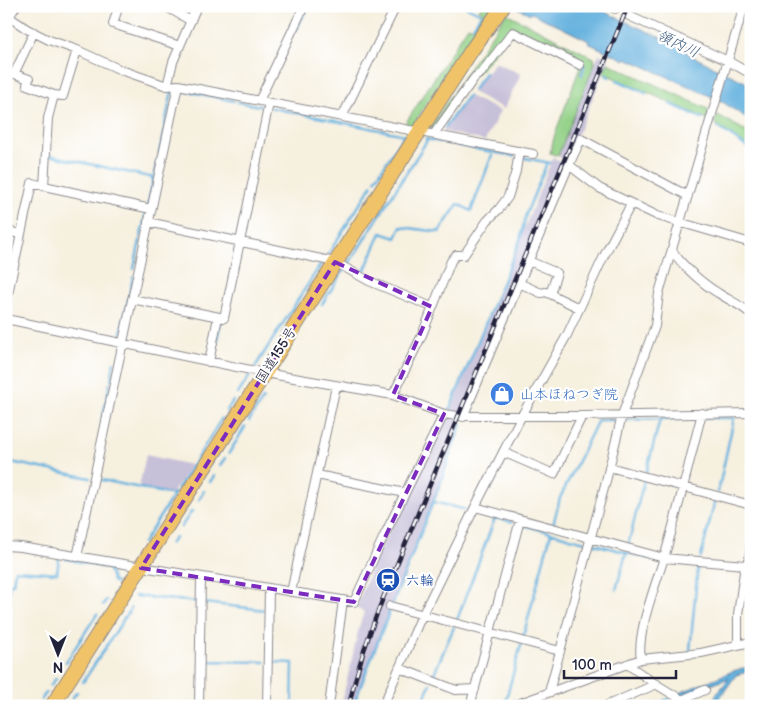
<svg xmlns="http://www.w3.org/2000/svg" width="757" height="712" font-family="'Balsamiq Sans','Klee One',sans-serif">
	<rect width="100%" height="100%" fill="#fff"/>
	<filter id="ink" filterUnits="userSpaceOnUse"><feTurbulence type="fractalNoise" baseFrequency=".02" numOctaves="2"/><feDisplacementMap in="SourceGraphic" scale="10" xChannelSelector="R" yChannelSelector="G"/><feConvolveMatrix kernelMatrix="1 2 1 2 8 2 1 2 1" color-interpolation-filters="sRGB"/></filter>
	<filter id="wash" filterUnits="userSpaceOnUse"><feTurbulence type="fractalNoise" baseFrequency=".0096" numOctaves="4" result="noise"/><feDisplacementMap in="SourceGraphic" scale="20" xChannelSelector="R" yChannelSelector="G"/><feGaussianBlur stdDeviation="1.12" result="paint"/><feColorMatrix in="noise" values="0 0 0 0 0 0 0 0 0 0 0 0 0 0 0 0 0 1.4 0 .05"/><feComposite in="paint" operator="in"/></filter>
	<g filter="url(#wash)">
		<rect width="100%" height="100%" fill="#f6f0df"/>
		<path fill="#c7c0d9" d="M599 54 609 59 566 162 558 156Z
			M495 62 521 74 504 109 472 92Z
			M469 96 500 111 485 141 443 131Z
			M553 157 565 164 462 414 451 411Z
			M450 417 460 420V422L433 501 352 706H341L359 627 364 612 356 608 373 564 446 419Z
			M146 455 191 465 172 494 139 487Z"/>
		<path fill="#92d086" stroke="#5a7960" d="M481 6H487L492 9 462 55 448 70 412 127H403L468 26 473 28 483 13 479 10Z
			M506 13 594 58 595 63 558 156 550 153 555 134 580 67 583 65 580 74 582 75 585 64 514 28 480 71 473 74 440 118 436 128 429 129Z
			M608 63 708 109 709 112 707 119 603 73Z
			M718 115 751 134V149L714 123Z"/>
		<path fill="#66b2df" stroke="#446a8d" d="M514 6H587L592 9 594 7 688 50 686 53 751 85V121L721 101 626 58 625 60 588 43 589 41 532 13 530 14Z
			M751 666V671L736 675 714 706H708L729 678 681 697 677 694 733 671Z"/>
		<g fill="none" stroke-linecap="round" stroke-linejoin="round">
			<path stroke="#66b2df" stroke-width="2.5" d="M465 6 481 14 473 27
				M296 31 308 6
				M582 75 584 66 582 63
				M606 75 609 77
				M617 80 646 93
				M181 90 234 101
				M473 90 485 73
				M238 102 260 106
				M670 104 702 118
				M272 108 327 119
				M330 120 405 135
				M445 127 468 96
				M718 127 751 150
				M426 139 467 147
				M470 148 514 156
				M159 154 172 91
				M48 155 154 178
				M520 157 550 163
				M375 180 404 135
				M148 204 157 160
				M327 256 372 185
				M348 265 428 139
				M134 269 146 212
				M363 274 381 233 396 238 401 227 439 232 458 204 471 211 492 155
				M322 304 344 270
				M120 337 133 277
				M214 358 221 320
				M255 367 321 264
				M111 380 114 362
				M238 394 250 375
				M450 409 520 240 526 214 547 163
				M226 412 233 401
				M706 418H734L718 492
				M102 420 110 384
				M627 420 694 418
				M249 421 263 399
				M229 453 245 427
				M6 461 90 478
				M220 466 225 458
				M646 473 660 419
				M97 479 174 495
				M210 482 214 476
				M178 489 222 418
				M199 500 204 491
				M434 502 466 510
				M476 513 512 522
				M523 525 568 537
				M553 525 560 498 598 420H615
				M181 527 192 511
				M570 538 585 542
				M143 543 175 493
				M591 543 658 561
				M170 544 175 537
				M628 546 644 480
				M701 557 715 500
				M66 559 108 568 113 581 116 583
				M670 562 692 564
				M697 565 741 569V572
				M748 584H751
				M616 590 626 553
				M135 596 197 602
				M204 603 265 610
				M393 603 439 487 461 424
				M103 605 106 600
				M6 615H9V584H13L15 570 57 573 59 558
				M457 620 495 518
				M523 637 551 533
				M690 650 698 565
				M202 661 265 662
				M66 662 97 614
				M272 662 293 663 292 706
				M433 676 454 627
				M83 682 131 608
				M50 686 56 678
				M41 700 46 693
				M505 703 521 645
				M75 706 72 698 77 692
				M353 706 390 610
				M421 706 430 684
				M651 706 669 699"/>
		</g>
	</g>
	<g filter="url(#ink)">
		<g fill="none" stroke-linecap="round" stroke-linejoin="round">
			<g stroke="#8c898d" stroke-width="10">
				<path id="street" d="M113 6 118 8 113 24 180 46
					M165 6 191 21
					M610 6 615 9
					M6 15 27 29 49 40 77 50 121 70 167 86 178 85 533 154
					M629 16 728 61 751 74
					M9 17 16 6
					M6 71 29 79 27 85 54 95
					M14 74 34 32
					M167 86 173 62 197 6
					M259 101 304 6
					M342 117 396 6
					M434 134 475 77 481 73 513 32 580 65
					M569 165 599 188 658 216 751 243
					M44 186 151 209
					M148 222 335 262 369 281 432 307
					M6 231 21 234
					M672 250C681 265 703 284 718 293 729 300 741 305 751 314
					M529 261 557 273 550 294
					M519 283 541 293 546 292 579 308
					M132 299 224 318 269 103
					M6 303 32 183 44 186 48 118 54 95 63 96 77 50
					M6 319 265 373 393 395 444 414 457 416H582L751 413
					M209 362 218 317
					M393 395 422 335 451 261 456 255H464L487 221 499 209 508 197 516 171 519 151
					M463 417 569 165 581 139 688 196
					M503 452 554 474 582 416
					M609 467 751 505
					M317 475 405 493
					M475 507 664 558 745 565
					M6 546 21 547 354 602 384 536 444 414
					M77 557 178 85
					M291 592 336 386
					M390 606 560 651
					M738 645V614L745 565 749 561 751 541
					M641 659C636 634 656 584 664 558 678 511 689 462 702 413
					M627 664 654 683 692 706
					M399 668 456 690 475 689
					M549 692 606 481 622 415 655 326 659 293 744 6
					M682 700 705 690
					M199 706 201 578
					M267 706 269 589
					M329 706 343 600
					M383 706 419 622 475 507 521 417 567 335 604 256 631 204
					M472 706V699L520 520
					M512 706 641 659 701 653 751 642
					M605 706 657 684"/>
			</g>
			<g stroke="#8c898d" stroke-width="16">
				<path id="highway" d="M52 706 419 132 471 51 503 6"/>
			</g>
			<use href="#street" stroke="#fff" stroke-width="8"/>
			<use href="#highway" stroke="#f0c369" stroke-width="14"/>
			<g stroke="#22223b" stroke-width="4.5">
				<path id="rail" d="M349 706C358 662 373 622 390 581L628 6"/>
			</g>
			<use href="#rail" stroke="#fff" stroke-width="2.5" stroke-dasharray="8" stroke-linecap="butt"/>
		</g>
	</g>
	<path fill="none" stroke="#7b2cbf" stroke-width="4" stroke-dasharray="10 6" stroke-linejoin="round" d="M335 262 432 307 393 395 444 414 354 602 141 568Z"/>
	<defs>
		<g id="shop-disc" transform="scale(1.25)"><circle r="9.5" fill="#3f7fe0" stroke="#fff"/><path d="M-5-2.5h2.3a2.7 3.5 0 0 1 5.4 0H5L5.5 6h-11ZM-1.5-2.5h3a1.5 2.3 0 0 0-3 0Z" fill="#fff"/></g>
		<g id="station-disc" transform="scale(1.25)"><circle r="9.5" fill="#1a4fb4" stroke="#fff"/><path d="M-3-6H3Q5-6 5-4V2Q5 4 3 4L4.5 6H3L1.5 4h-3L-3 6H-4.5L-3 4Q-5 4-5 2V-4Q-5-6-3-6ZM-3.5-4v3h7v-3ZM-3.5 1v1.5H-2V1ZM2 1v1.5H3.5V1Z" fill="#fff"/></g>
	</defs>
	<g fill-rule="evenodd">
		<use href="#shop-disc" x="502" y="394"/>
		<use href="#station-disc" x="388" y="580"/>
	</g>
	<g text-anchor="middle" dominant-baseline="central" stroke-width="4.5" stroke-linejoin="round" paint-order="stroke">
		<g font-size="14" fill="#22223b" stroke="#fff">
			<text transform="translate(276 355) rotate(-58)">国道155号</text>
		</g>
		<g font-size="14" fill="#366cbe" stroke="#fff" text-anchor="start">
			<text x="520" y="394">山本ほねつぎ院</text>
		</g>
		<g font-size="14" fill="#164399" stroke="#fff" text-anchor="start">
			<text x="406" y="580">六輪</text>
		</g>
		<g font-size="15" font-style="italic" fill="#3d5c7d" stroke="#fff">
			<text transform="translate(678 44) rotate(26)">領内川</text>
		</g>
	</g>
	<rect width="757" height="712" fill="none" stroke="#fff" stroke-width="25"/>
	<g transform="translate(58 654) rotate(180)" stroke="#ffffff" stroke-width="4" paint-order="stroke">
	<path d="M0-4L9 19L0 12L-9 19Z" fill="#22223b"/>
	<text y="-8" font-size="14" font-weight="bold" text-anchor="middle" fill="#22223b">N</text>
	</g>
	<path d="M564 670v8h112v-8" fill="none" stroke="#22223b" stroke-width="2.5"/>
	<text x="572" y="670" font-size="15" fill="#22223b" stroke="#ffffff" stroke-width="4" paint-order="stroke">100 m</text>
</svg>
